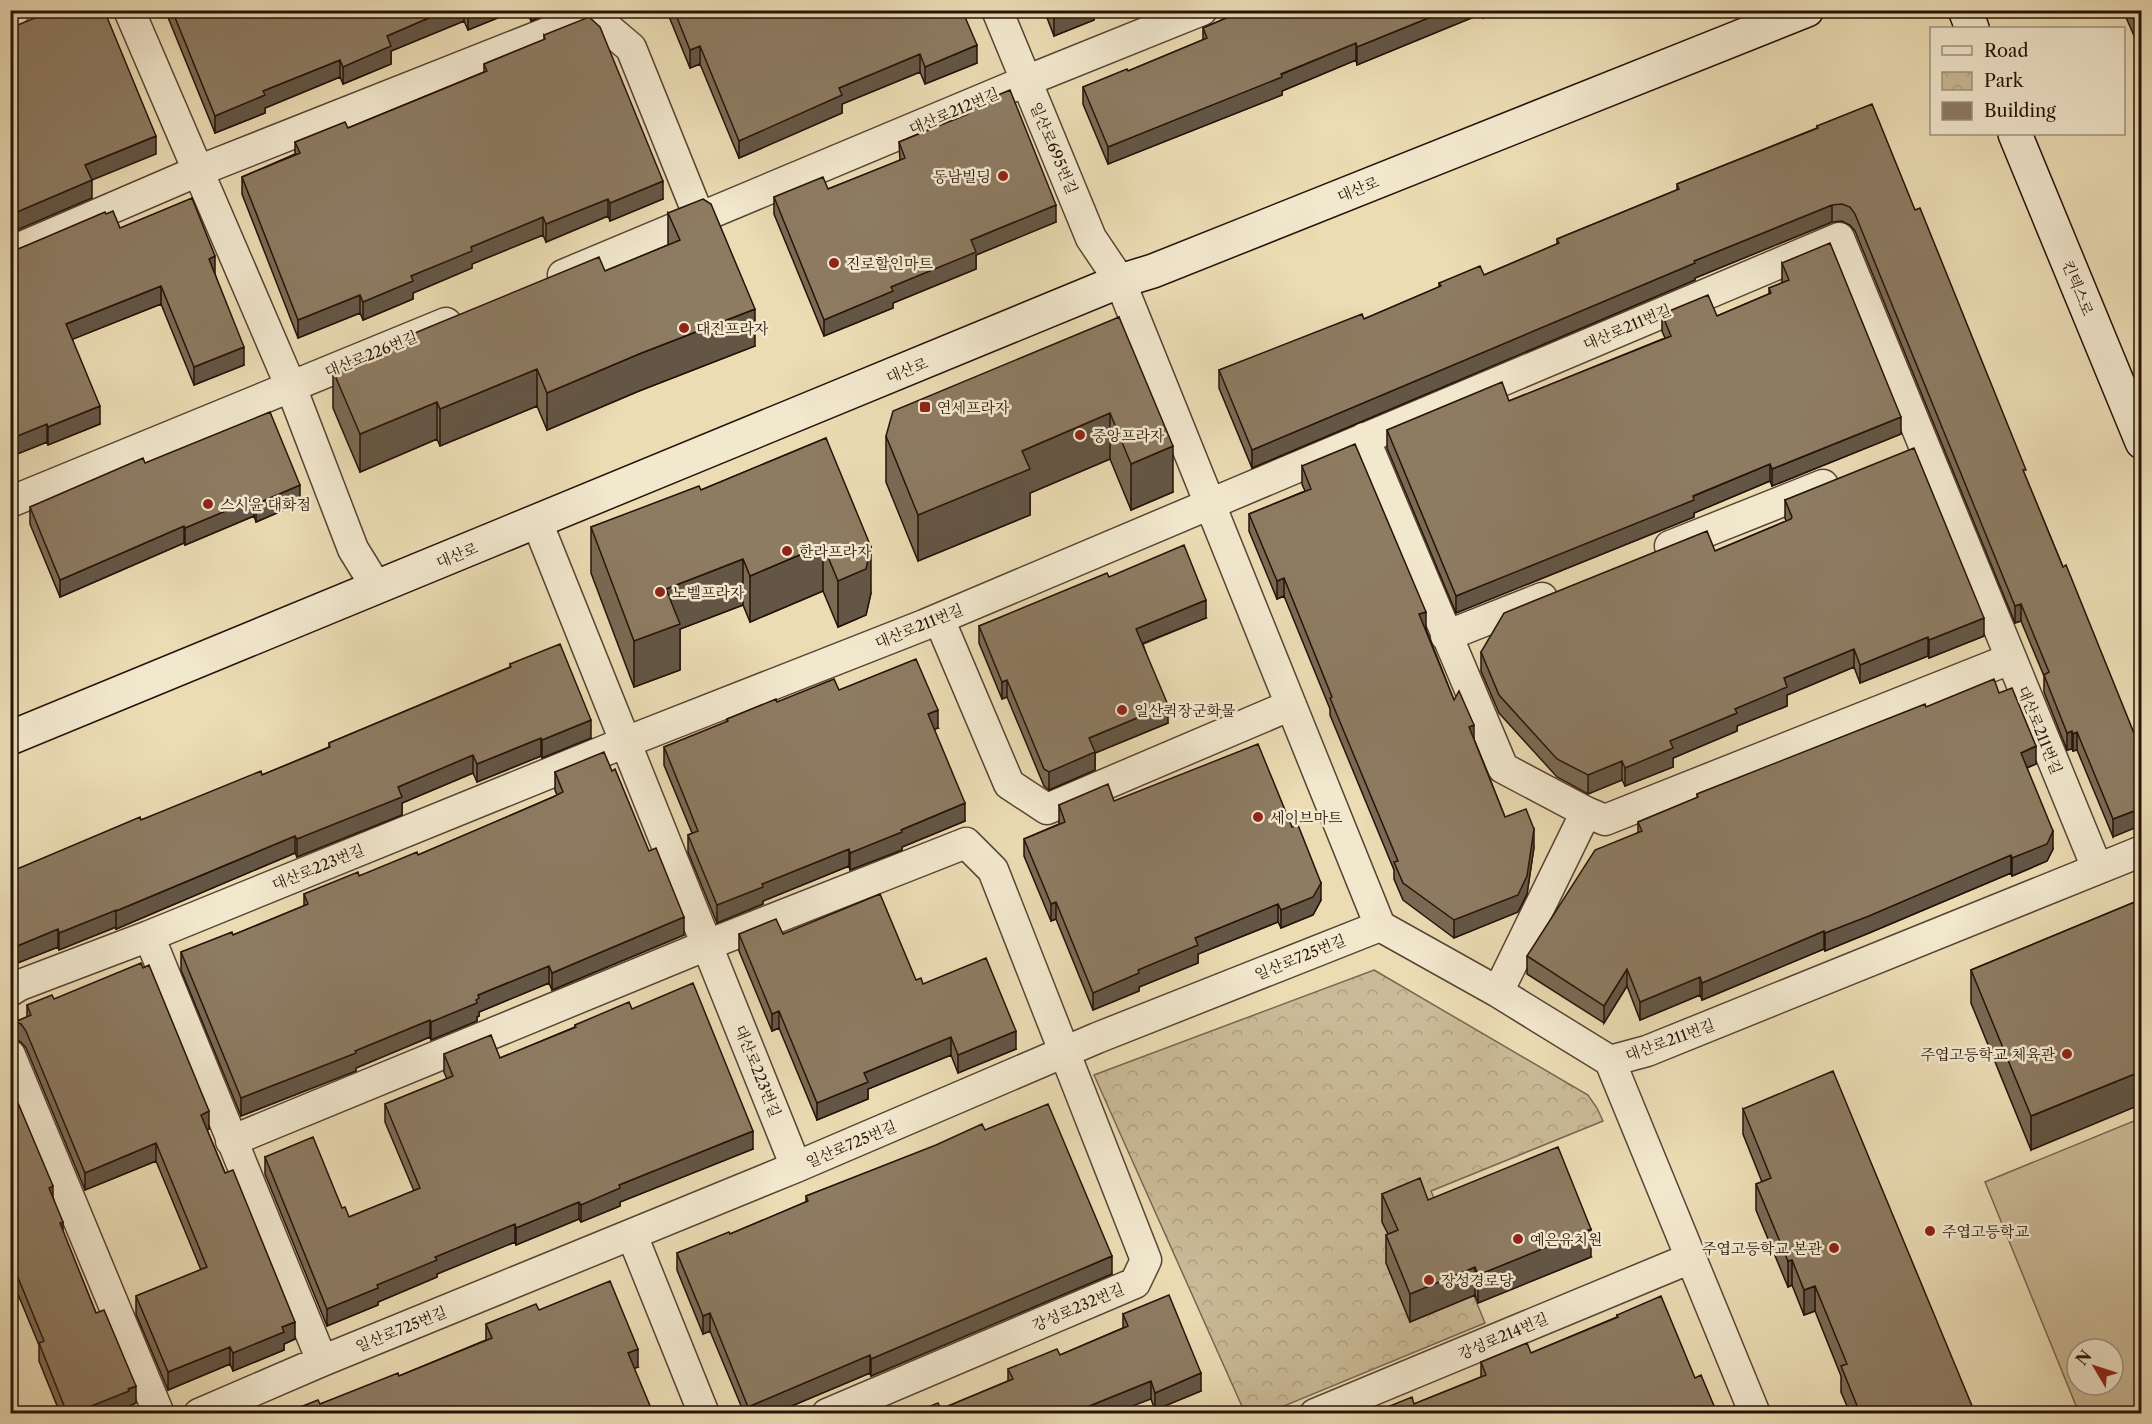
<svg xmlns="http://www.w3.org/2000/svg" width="2152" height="1424" font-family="'Libre Caslon Text','Noto Serif KR',serif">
	<defs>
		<pattern id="park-crowns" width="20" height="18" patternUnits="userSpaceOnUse" patternTransform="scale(1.5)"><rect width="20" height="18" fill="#caba97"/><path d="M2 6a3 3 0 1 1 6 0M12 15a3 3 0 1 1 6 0" fill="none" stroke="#ae9f81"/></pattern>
	</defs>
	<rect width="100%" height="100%" fill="#ebdcb4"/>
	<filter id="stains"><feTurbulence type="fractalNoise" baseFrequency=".00333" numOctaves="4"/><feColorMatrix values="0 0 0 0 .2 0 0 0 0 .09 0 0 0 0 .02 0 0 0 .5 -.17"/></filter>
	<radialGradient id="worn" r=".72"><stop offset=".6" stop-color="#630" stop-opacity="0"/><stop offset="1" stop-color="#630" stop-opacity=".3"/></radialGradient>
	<path fill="url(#park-crowns)" stroke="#786650" stroke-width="1.5" d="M1374 970 1588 1095 1597 1108 1603 1121 1431 1191 1485 1323 1267 1413H1245L1094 1075Z"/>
	<path fill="#caba97" stroke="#786650" stroke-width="1.5" fill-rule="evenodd" d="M2141 1118V1413H2079L1985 1182ZM2077 1349H2113V1385H2077Z"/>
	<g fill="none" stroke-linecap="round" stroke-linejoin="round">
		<g stroke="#584434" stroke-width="33">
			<path id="street" d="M129 10 291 387 353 549 377 588
				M997 10 1091 238 1120 281 1380 926 1498 992 1610 1061 1647 1051 2142 851
				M10 12 15 10
				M10 252 198 171 592 15 631 48 700 219
				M563 275 1026 81 1202 10
				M1364 438 1503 768 1586 812 1605 820 2010 659
				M10 502 446 323
				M537 522 796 1167
				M1670 546 1823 485
				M939 619 1009 784 1047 809 1291 705
				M1446 636 1542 598
				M149 936 322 1361
				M10 991 20 985 149 936 626 742 924 625 1839 238 2097 868
				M1498 992 1586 812
				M10 1055 159 1414
				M1610 1061 1755 1414
				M231 1141 707 945 966 843 993 870 1146 1260 1135 1283 827 1414
				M632 1235 704 1414
				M199 1414 322 1361 796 1167 1097 1038 1380 926
				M1315 1414 1691 1258"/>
		</g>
		<g stroke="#271209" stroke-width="36">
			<path id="secondary" d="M1965 10 1972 28
				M2015 134 2142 442
				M10 738 1120 281 1153 271 1807 10"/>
		</g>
		<use href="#street" stroke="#f2e8ce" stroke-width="30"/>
		<use href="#secondary" stroke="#f2e8ce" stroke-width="33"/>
	</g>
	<path fill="#796a54" stroke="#271209" stroke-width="1.5" d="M165 10H517L468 30 464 21 391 51V64L343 84 340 77 265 108V113L215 133Z
		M526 10H556L531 21Z
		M668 10H962L977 63 925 84 920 72 842 104V113L739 158 700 64 690 68 668 14Z
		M1044 10H1107L1094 16V20L1054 36Z
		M1245 10H1501L1483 18 1481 14 1357 65 1356 60 1282 91V95L1108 164 1083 104V87L1128 71 1203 40V28Z
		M2125 10H2142V54L2125 15Z
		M544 35 663 199 610 221 608 216 546 242 543 235 472 264V268L413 293V299L363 320 360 313 298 338 242 194V177L295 154V142L348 128 484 72V64L544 40Z
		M966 108 1056 222 976 255V269L893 303V308L824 336 774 214V197L828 189 900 161 899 142 966 114Z
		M1817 126 1915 210 2063 567 2142 753 2113 837 2077 750 2073 751 2072 749 2067 750 2044 692V676L2021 621 2015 623 1855 231 1850 225 1842 221 1832 222 1695 278V280L1252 468 1219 388V370L1364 319 1439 287V283L1484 275 1557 244V239L1677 190V184L1817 128Z
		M668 213 755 346 639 391 547 430 537 406 440 446 437 439 360 472 333 408V371L410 339V335L605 271 668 245Z
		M106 214 120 228 215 274 244 365 194 385 161 304 72 339 100 424 48 445 47 442 10 457V251L16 250Z
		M1782 263 1901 434 1772 486 1770 481 1694 513V517L1456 613 1387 448V430L1509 401 1665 338 1662 331V314L1717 316 1769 294V288L1782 283Z
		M1119 317 1173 492 1131 510 1110 459 1030 493V515L918 561 886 482V436Z
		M826 438 871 593 866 615 838 627 823 591 750 622 743 605 680 629V670L634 687 591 573V527L701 490Z
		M145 463 300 503 256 522 254 516 185 545 184 543 60 597 30 524V507Z
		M1302 466 1426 629 1454 700 1474 739 1505 817 1534 847 1527 894 1518 912 1454 938 1403 900 1394 879V870L1330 715V709L1284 596 1277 599 1249 531V514L1305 491 1302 484Z
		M1785 500 1984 636 1929 658 1928 656 1860 683 1854 667 1787 695V706L1737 726V731L1673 758V767L1625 786 1622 780 1588 794 1557 777 1499 713 1481 671V652L1715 551 1786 521 1785 518Z
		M1109 577 1206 618 1143 644 1168 723 1095 753V770L1049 790 1044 786 1007 697 1002 699 979 643V626Z
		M510 664 591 738 542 758 541 756 477 782 473 773 402 803V815L297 857 295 853 116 929V927L59 950 58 947 10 966V872L141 820 262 775 329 747V743L510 667Z
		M839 690 938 728 934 729 965 821 902 847V850L850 870 849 866 763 901V904L717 923 688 852V835L692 833 664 765V747L727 722V719L777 702Z
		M1999 693 2036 764 2027 768 2053 849 2047 861 2012 876 2011 873 1869 933 1825 951 1824 949 1702 1000 1700 995 1640 1020 1627 986 1604 1023 1527 974V956L1638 832V822L1697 798V794L1926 707Z
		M612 771 684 935 552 990 549 983 479 1012V1016L477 1017V1021L431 1040 430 1037 356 1068V1071L241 1116 181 970V952L233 935 304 906V894L359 876 418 855 553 797 557 795 555 790V772Z
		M1114 801 1321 900 1313 915 1281 928 1278 922 1198 954V963L1139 987V991L1093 1010 1056 919 1051 921 1024 856V839L1059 824V805Z
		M2142 899 2031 1150 1971 1003V970Z
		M739 934H783L916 980 923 984 1016 1049 958 1073 951 1055 868 1089V1099L817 1120 779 1028 772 1031 739 951Z
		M54 999 209 1129 207 1130 295 1339 284 1344V1350L233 1371 230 1364 168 1390 136 1314V1296L201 1270 156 1161 85 1190 26 1048 21 1042 15 1039V1022L27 1017V1005Z
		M632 1009 753 1149 620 1202V1206L581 1222 579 1219 516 1245 515 1242 437 1274V1277L378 1302V1305L327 1326 265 1174V1157L342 1208 349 1217 414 1191 385 1122V1104L447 1079 444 1072V1054L500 1058 575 1027V1025Z
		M10 1084 53 1197 63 1232 96 1313 136 1403 129 1406V1409L117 1413H60L39 1361V1345L10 1275Z
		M1743 1109 1975 1413H1850L1841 1392V1376L1815 1311 1804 1315 1792 1285 1788 1287 1756 1210V1184L1762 1182 1743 1134Z
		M985 1130 1112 1274 871 1376 870 1373 775 1413H744L710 1331 703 1334 677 1270V1253L730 1234 806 1202V1196Z
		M1382 1194 1428 1200 1591 1257 1478 1303 1475 1295 1410 1322 1386 1263V1235L1388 1234 1382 1222Z
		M539 1310 638 1367 635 1368 320 1404 399 1376 486 1340V1324Z
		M1123 1314 1201 1391 1155 1410 1151 1399 941 1409 1008 1381V1369L1060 1355 1123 1328Z
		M1617 1315 1695 1378 1414 1404 1481 1377V1362L1531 1353 1617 1317Z"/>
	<path fill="#635645" stroke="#271209" stroke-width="1.5" d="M447 10H464V21L391 51V64L343 84V67L387 36Z
		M474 10H517L468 30V13Z
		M531 10H556L531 21Z
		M1073 10H1107L1094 16V20L1054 36V18Z
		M1448 10H1481V14L1357 65V47Z
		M1483 10H1501L1483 18Z
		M1356 43V60L1282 91V95L1108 164V147Z
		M977 45V63L925 84V67Z
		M700 46V64L690 68V50Z
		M920 54V72L842 104V113L739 158V141L839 88Z
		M340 60V77L265 108V113L215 133V116L263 91Z
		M156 136V154L92 180V198L10 233V215L85 165Z
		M663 181V199L610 221V203Z
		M608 199V216L546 242V224Z
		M1056 205V222L976 255V269L893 303V308L824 336V320L891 287 971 240Z
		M1832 205V222L1695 278V280L1252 468V450L1694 261Z
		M543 217V235L472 264V268L413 293V299L363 320V302L411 276 471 247Z
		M215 256V274L209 277V259Z
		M161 286V304L66 342V324Z
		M360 295V313L298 338V320Z
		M755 309V346L639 391 547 430V393L639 354Z
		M244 347V365L194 385V367Z
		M537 369V406L440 446V409Z
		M437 402V439L360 472V434Z
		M100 406V424L48 445V427Z
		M1110 413V459L1030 493V515L918 561V515L1022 451Z
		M1901 417V434L1772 486V469Z
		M47 424V442L10 457V439Z
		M1173 446V492L1131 510V464Z
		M1770 464V481L1694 513V517L1456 613V596Z
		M300 485V503L256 522V504Z
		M254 499V516L185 545V528Z
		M184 526V543L60 597V580Z
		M823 545V591L750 622V576Z
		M871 547V593L866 615 838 627V581Z
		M743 559V605L680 629V670L634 687V641L666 589Z
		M1284 578V596L1277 599V581Z
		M1206 600V618L1136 646V629Z
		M2021 604V621L2015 623V606Z
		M1426 612V629L1419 632V614Z
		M1984 618V636L1929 658V640Z
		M1928 637V656L1860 683V665Z
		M1854 649V667L1787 695V706L1737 726V731L1673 758V767L1625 786V768L1670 741 1735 709 1784 678Z
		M1007 680V697L1002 699V682Z
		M1168 705V723L1095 753V770L1049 790V772L1089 738Z
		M938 710V728L928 732V714Z
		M591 720V738L542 758V740Z
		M1474 725V743L1469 727Z
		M2072 731V749L2067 750V733Z
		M2077 732V750L2073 751V734Z
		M541 738V756L477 782V764Z
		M2036 746V764L2021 770V753Z
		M473 755V773L402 803V815L297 857V839L398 787Z
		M1622 761V780L1588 794V775Z
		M965 803V821L902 847V850L850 870V853L901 830Z
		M2142 808V825L2113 837V819Z
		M1534 829V847L1527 894 1518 912 1454 938V920Z
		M2053 831V849L2047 861 2012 876V858Z
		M295 836V853L116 929V911Z
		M849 849V866L763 901V904L717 923V905L762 884Z
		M2011 855V873L1869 933 1825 951V933Z
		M1321 883V900L1313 915 1281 928V910Z
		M1056 902V919L1051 921V904Z
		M1278 904V922L1198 954V963L1139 987V991L1093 1010V993L1138 970 1195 938Z
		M116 910V927L59 950V933Z
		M684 917V935L552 990V973Z
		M58 929V947L10 966V949Z
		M1824 931V949L1702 1000V983Z
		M549 966V983L479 1012V1016L477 1017V1021L431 1040V1022L476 1000 478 995Z
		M1627 969V986L1604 1023V1006Z
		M1700 977V995L1640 1020V1002Z
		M779 1011V1028L772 1031V1014Z
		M430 1020V1037L356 1068V1071L241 1116V1098Z
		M1016 1031V1049L958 1073V1055Z
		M951 1037V1055L868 1089V1099L817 1120V1103L864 1073Z
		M2142 1071V1104L2031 1150V1116Z
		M209 1111V1129L201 1132V1115Z
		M753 1131V1149L620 1202V1206L581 1222V1205L619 1185Z
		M156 1143V1161L85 1190V1173Z
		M53 1186V1204L49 1188Z
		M579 1202V1219L516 1245V1228Z
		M63 1222V1239L60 1223Z
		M515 1224V1242L437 1274V1277L378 1302V1305L327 1326V1309L435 1257Z
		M1591 1229V1257L1478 1303V1275Z
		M1112 1256V1274L871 1376V1359Z
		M1792 1260V1285L1788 1287V1261Z
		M1475 1267V1295L1410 1322V1294Z
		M1815 1286V1311L1804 1315V1290Z
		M710 1313V1331L703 1334V1316Z
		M295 1322V1339L284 1344V1350L233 1371V1353L282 1327Z
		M230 1347V1364L168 1390V1372Z
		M638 1349V1367L628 1371V1353Z
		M870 1355V1373L775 1413H748V1407Z
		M1201 1373V1391L1155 1410V1393Z
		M1151 1381V1399L1114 1413H1082V1409Z
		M136 1386V1403L129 1406V1409L117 1413H74Z"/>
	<path fill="#8d7b62" stroke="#271209" stroke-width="1.5" d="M55 10H104L156 136 85 165 92 180 10 215V28Z
		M172 10H447L387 36 391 46 343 67 340 60 263 91 265 95 215 116Z
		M674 10H962L977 45 925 67 920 54 839 88 842 95 739 141 700 46 690 50Z
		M1051 10H1073L1054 18Z
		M1245 10H1448L1357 47 1356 43 1281 74 1282 77 1108 147 1083 87 1127 69 1128 71 1207 38 1203 28Z
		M589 17 600 27 663 181 610 203 608 199 546 224 543 217 471 247 472 251 411 276 413 281 363 302 360 295 298 320 242 177 300 153 295 142 345 122 348 128 487 71 484 64 545 39 544 35Z
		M1010 90 1056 205 971 240 976 252 891 287 893 291 824 320 774 197 823 177 828 189 905 158 899 142 968 114 966 108Z
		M1872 104 1915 210 1920 208 2026 470H2023L2063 567 2066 565 2142 753V808L2113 819 2077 732 2073 734 2072 731 2067 733 2044 675 2049 672 2021 604 2015 606 1855 214 1850 207 1842 204 1832 205 1694 261 1695 263 1252 450 1219 370 1362 314 1364 319 1441 286 1439 283 1480 266 1484 275 1559 243 1557 239 1679 189 1677 184 1818 128 1817 126Z
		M192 198 215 256 209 259 244 347 194 367 161 286 66 324 100 406 48 427 47 424 10 439V251L16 250 105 212 106 214 113 211 120 228Z
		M703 199 711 204 755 309 639 354 547 393 537 369 440 409 437 402 360 434 333 371 411 339 410 335 599 257 605 271 680 240 668 213Z
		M1830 243 1901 417 1772 469 1770 464 1693 496 1694 500 1456 596 1387 430 1502 382 1509 401 1671 336 1662 314 1708 295 1717 316 1771 293 1769 288 1789 280 1782 263Z
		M1119 317 1173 446 1131 464 1110 413 1022 451 1030 469 918 515 886 436 893 411Z
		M270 412 300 485 256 504 254 499 185 528 184 526 60 580 30 507 143 458 145 463Z
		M826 438 871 547 866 569 838 581 823 545 750 576 743 559 666 589 680 624 634 641 591 527 699 486 701 490Z
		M1355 444 1426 612 1419 614 1454 700 1459 691 1474 725 1469 727 1505 817 1526 809 1534 829 1527 876 1518 895 1454 920 1403 883 1394 862 1398 861 1330 698 1332 697 1284 578 1277 581 1249 514 1311 489 1302 466Z
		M1914 448 1984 618 1929 640 1928 637 1860 665 1854 649 1784 678 1787 687 1735 709 1737 713 1670 741 1673 748 1625 768 1622 761 1588 775 1557 759 1499 695 1481 652 1504 613 1707 531 1715 551 1791 519 1792 517 1785 500Z
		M1184 545 1206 600 1136 629 1168 705 1089 738 1095 752 1049 772 1044 769 1007 680 1002 682 979 626 1107 573 1109 577Z
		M560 644 591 720 542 740 541 738 477 764 473 755 398 787 402 797 297 839 295 836 116 911V910L59 933 58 929 10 949V872L140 817 141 820 261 771 262 775 330 747 329 743 511 667 510 664Z
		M916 659 938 710 928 714 965 803 901 830 902 832 850 853 849 849 762 884 763 887 717 905 688 835 698 831 664 747 728 721 727 719 776 699 777 702 834 679 839 690Z
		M1994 679 1999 693 2012 688 2036 746 2021 753 2053 831 2047 844 2012 858 2011 855 1869 916 1825 933 1824 931 1702 983 1700 977 1640 1002 1627 969 1604 1006 1527 956 1595 850 1642 831 1638 822 1698 797 1697 794 1925 704 1926 707Z
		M1258 744 1292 827 1298 825 1321 883 1313 897 1281 910 1278 904 1195 938 1198 945 1138 970 1139 973 1093 993 1056 902 1051 904 1024 839 1065 822 1059 805 1108 784 1114 801Z
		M604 752 612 771 615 769 649 851 656 848 684 917 552 973 549 966 478 995 479 998 476 1000 477 1003 431 1022 430 1020 355 1051 356 1053 241 1098 181 952 232 932 233 935 308 904 304 894 358 872 359 876 417 852 418 855 553 797 563 792 555 772Z
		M880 894 916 980 921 978 923 984 986 958 1016 1031 958 1055 951 1037 864 1073 868 1082 817 1103 779 1011 772 1014 739 934 776 919 783 934Z
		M2142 899V1071L2031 1116 1971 970Z
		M141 963 143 968 149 965 209 1111 201 1115 225 1173 233 1170 295 1322 282 1327 284 1332 233 1353 230 1347 168 1372 136 1296 207 1267 156 1143 85 1173 26 1031 21 1024 15 1022 31 1015 27 1005 52 995 54 999Z
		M693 983 753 1131 619 1185 620 1188 581 1205 579 1202 516 1228 515 1224 435 1257 437 1260 377 1285 378 1288 327 1309 265 1157 313 1137 342 1208 345 1207 349 1217 420 1188 385 1104 453 1076 444 1054 491 1035 500 1058 576 1027 575 1025 629 1002 632 1009Z
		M1833 1071 1975 1413H1860L1841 1366 1847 1364 1815 1286 1804 1290 1792 1260 1788 1261 1756 1184 1771 1178 1743 1109Z
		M10 1084 53 1186 49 1188 63 1222 60 1223 96 1313 104 1310 136 1386 128 1389 129 1391 74 1413H67L39 1343 44 1341 10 1258Z
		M1048 1104 1112 1256 871 1359 870 1355 748 1407 710 1313 703 1316 677 1253 729 1232 730 1234 808 1201 806 1196 936 1145 982 1124 985 1130Z
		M1558 1147 1591 1229 1478 1275 1475 1267 1410 1294 1386 1235 1398 1230 1382 1194 1420 1178 1428 1200Z
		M610 1281 638 1349 628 1353 653 1413H285L318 1400 320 1404 398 1373 399 1376 492 1338 486 1324 536 1304 539 1310Z
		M1169 1295 1201 1373 1155 1393 1151 1381 1082 1409 1084 1413H914L938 1403 941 1409 1013 1379 1008 1369 1057 1349 1060 1355 1128 1326 1123 1314Z
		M1661 1296 1695 1378 1701 1375 1717 1413H1373L1412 1397 1414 1404 1486 1375 1481 1362 1527 1343 1531 1353 1618 1317 1617 1315Z"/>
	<g fill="#8f2418" stroke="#f2e8ce" stroke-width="2">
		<circle cx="1003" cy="176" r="6"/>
		<circle cx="834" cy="263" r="6"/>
		<circle cx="684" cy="328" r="6"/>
		<rect x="919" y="401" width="12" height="12" rx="3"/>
		<circle cx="1080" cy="435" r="6"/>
		<circle cx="208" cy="504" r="6"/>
		<circle cx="787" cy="551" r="6"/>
		<circle cx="660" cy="592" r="6"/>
		<circle cx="1122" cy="710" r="6"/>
		<circle cx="1258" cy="817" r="6"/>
		<circle cx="2067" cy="1054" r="6"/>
		<circle cx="1930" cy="1231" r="6"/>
		<circle cx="1518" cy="1239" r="6"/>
		<circle cx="1834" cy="1248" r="6"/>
		<circle cx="1429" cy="1280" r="6"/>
	</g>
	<g text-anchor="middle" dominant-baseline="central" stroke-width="5" stroke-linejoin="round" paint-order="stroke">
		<g font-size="15" fill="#271209" stroke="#f2e8ce">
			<text transform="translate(954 111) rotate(-23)">대산로212번길</text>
			<text transform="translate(1054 148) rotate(67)">일산로695번길</text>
			<text transform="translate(1358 189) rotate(-22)">대산로</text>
			<text transform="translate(2078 288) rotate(68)">킨텍스로</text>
			<text transform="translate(1627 327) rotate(-23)">대산로211번길</text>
			<text transform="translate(371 354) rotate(-22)">대산로226번길</text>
			<text transform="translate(907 370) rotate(-22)">대산로</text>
			<text transform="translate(457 555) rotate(-22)">대산로</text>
			<text transform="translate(919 626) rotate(-22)">대산로211번길</text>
			<text transform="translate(2040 730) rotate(68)">대산로211번길</text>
			<text transform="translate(318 867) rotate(-22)">대산로223번길</text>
			<text transform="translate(1300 957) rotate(-22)">일산로725번길</text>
			<text transform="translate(1670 1040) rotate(-20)">대산로211번길</text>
			<text transform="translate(758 1071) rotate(68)">대산로223번길</text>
			<text transform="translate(851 1144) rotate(-23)">일산로725번길</text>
			<text transform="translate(1078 1307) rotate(-23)">강성로232번길</text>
			<text transform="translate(401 1329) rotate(-22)">일산로725번길</text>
			<text transform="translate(1503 1336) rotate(-23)">강성로214번길</text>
		</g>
		<g font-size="15" fill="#271209" stroke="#f2e8ce" text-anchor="start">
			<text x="991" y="176" text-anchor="end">동남빌딩</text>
			<text x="846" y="263">진로할인마트</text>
			<text x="696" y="328">대진프라자</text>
			<text x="937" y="407">연세프라자</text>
			<text x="1092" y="435">중앙프라자</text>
			<text x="220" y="504">스시윤 대화점</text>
			<text x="799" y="551">한라프라자</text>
			<text x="672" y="592">노벨프라자</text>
			<text x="1134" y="710">일산퀵장군화물</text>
			<text x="1270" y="817">세이브마트</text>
			<text x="2055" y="1054" text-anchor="end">주엽고등학교 체육관</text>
			<text x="1942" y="1231">주엽고등학교</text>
			<text x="1530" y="1239">예은유치원</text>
			<text x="1822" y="1248" text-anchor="end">주엽고등학교 본관</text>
			<text x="1441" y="1280">장성경로당</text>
		</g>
	</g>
	<rect width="2152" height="1424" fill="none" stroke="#ebdcb4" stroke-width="36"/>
	<rect x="12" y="12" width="2128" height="1400" fill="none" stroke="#271209" stroke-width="3"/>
	<rect x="18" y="18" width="2116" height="1388" fill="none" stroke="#271209" stroke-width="1.5"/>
	<rect x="1930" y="27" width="195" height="108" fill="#f2e8ce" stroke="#a1927f" stroke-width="1.5"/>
	<rect x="1942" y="46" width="30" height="9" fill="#f2e8ce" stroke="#a1927f" stroke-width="1.5"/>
	<text x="1984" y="57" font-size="18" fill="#271209">Road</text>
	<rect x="1942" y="72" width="30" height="18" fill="url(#park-crowns)" stroke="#a1927f" stroke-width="1.5"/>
	<text x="1984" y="87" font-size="18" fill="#271209">Park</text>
	<rect x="1942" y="102" width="30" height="18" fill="#8d7b62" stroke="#a1927f" stroke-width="1.5"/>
	<text x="1984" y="117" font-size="18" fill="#271209">Building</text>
	<g transform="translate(2095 1367) rotate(309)"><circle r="28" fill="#f2e8ce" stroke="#a1927f" stroke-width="1.5"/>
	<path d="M0-4.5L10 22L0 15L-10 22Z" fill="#8f2418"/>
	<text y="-9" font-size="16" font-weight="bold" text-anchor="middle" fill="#271209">N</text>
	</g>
	<rect width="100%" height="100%" filter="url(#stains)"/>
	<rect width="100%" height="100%" fill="url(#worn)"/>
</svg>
